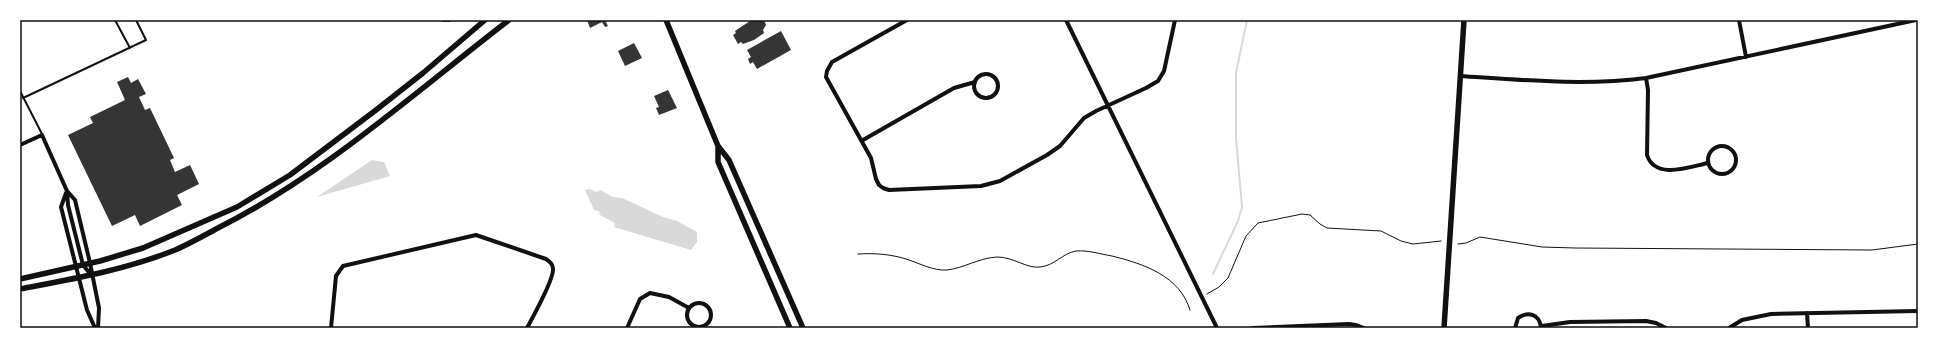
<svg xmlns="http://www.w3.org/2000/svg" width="1938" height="348" font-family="Commissioner,sans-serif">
	<rect width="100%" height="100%" fill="#fff"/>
	<path fill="#d9d9d9" d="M372 160 384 162 390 176 317 197Z
		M589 189 597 192 600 190 613 197 622 198 663 217 677 221 697 232V242L691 250 614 227 615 223 600 215 599 211 594 210 585 190Z"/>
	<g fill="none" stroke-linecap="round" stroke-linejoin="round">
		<path stroke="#d9d9d9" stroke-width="2" d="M1213 274 1238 221 1242 207 1236 138V73L1247 20"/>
	</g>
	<path fill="#353535" d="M442 20H451V22H442Z
		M587 20H605L608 26 605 27 602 22 590 28Z
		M755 20H764L766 25 763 30 764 33 754 40 743 44 741 42 738 44 733 35 736 33 735 31 750 21Z
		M781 31 791 50 757 69 753 62 750 64 748 59 751 57 747 50Z
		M634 43 642 58 625 66 618 51Z
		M128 77 131 83 138 79 146 94 139 97 145 110 150 108 174 158 170 160 175 172 190 165 199 184 177 195 182 205 140 226 135 215 112 226 68 135 93 123 90 117 125 100 117 82Z
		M668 90 677 108 659 115 656 108 659 107 654 96Z"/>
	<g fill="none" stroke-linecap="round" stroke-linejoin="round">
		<path stroke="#111" stroke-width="1" d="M1458 244 1466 243 1480 237 1542 247 1575 248 1872 250 1918 244
			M858 254C874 253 890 254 906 259 919 263 933 271 947 270 964 268 979 258 997 257 1014 257 1027 269 1040 267 1054 266 1063 253 1076 251 1088 250 1100 254 1112 256 1144 264 1180 276 1190 310
			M1207 294 1219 287 1228 278 1246 236 1258 223 1302 214 1310 215 1320 224 1327 228 1381 231 1401 241 1413 244 1441 241"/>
		<path stroke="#111" stroke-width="2" d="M115 20 130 48
			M20 91 42 134
			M23 98 146 40 136 20"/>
		<path stroke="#111" stroke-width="4" d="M907 20 832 62 827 71 826 77 871 158 876 179 879 185 883 188 889 190 981 186 1000 181 1047 155 1060 146 1084 118 1096 111 1146 88 1158 81 1164 71 1175 20
			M1066 20 1217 328
			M1739 20 1746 57
			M974 86a12 12 0 1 1 24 0a12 12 0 1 1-24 0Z
			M1460 76C1522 80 1584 86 1646 78L1916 20
			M1646 78 1648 90 1647 155C1655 180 1689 167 1708 163
			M863 140 954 88 975 82
			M20 145 42 135 67 191 68 205 83 265 92 276
			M1708 160a14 14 0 1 1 28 0a14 14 0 1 1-28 0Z
			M67 191 75 200 90 263 99 308 98 328
			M66 193 61 207 87 310 95 328
			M687 315a12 12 0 1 1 24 0a12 12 0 1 1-24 0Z
			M1807 313 1808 328
			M1542 326 1570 322 1646 321 1656 323 1666 328
			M331 328 336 276 343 266 476 235 546 259C550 262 553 264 553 269 554 279 533 317 527 328
			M627 328 640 299 650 293 669 297 689 308
			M1253 328 1349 324 1356 325 1364 328
			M1515 328 1518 318C1528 311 1540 314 1541 328
			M1729 328 1742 320 1771 314 1918 311"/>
		<path stroke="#111" stroke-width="5.5" d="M666 20 718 146 729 160 803 328
			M718 147V162L790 328
			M20 279 100 261 143 248 237 207 290 175 376 110 423 73 485 20
			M20 289C73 279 125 270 175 250 189 244 203 236 216 229 324 175 414 93 509 20
			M1444 328 1464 20"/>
	</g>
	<rect width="1938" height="348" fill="none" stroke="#ffffff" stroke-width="42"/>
	<rect x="21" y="21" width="1896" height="306" fill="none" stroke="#111" stroke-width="1.5"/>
</svg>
